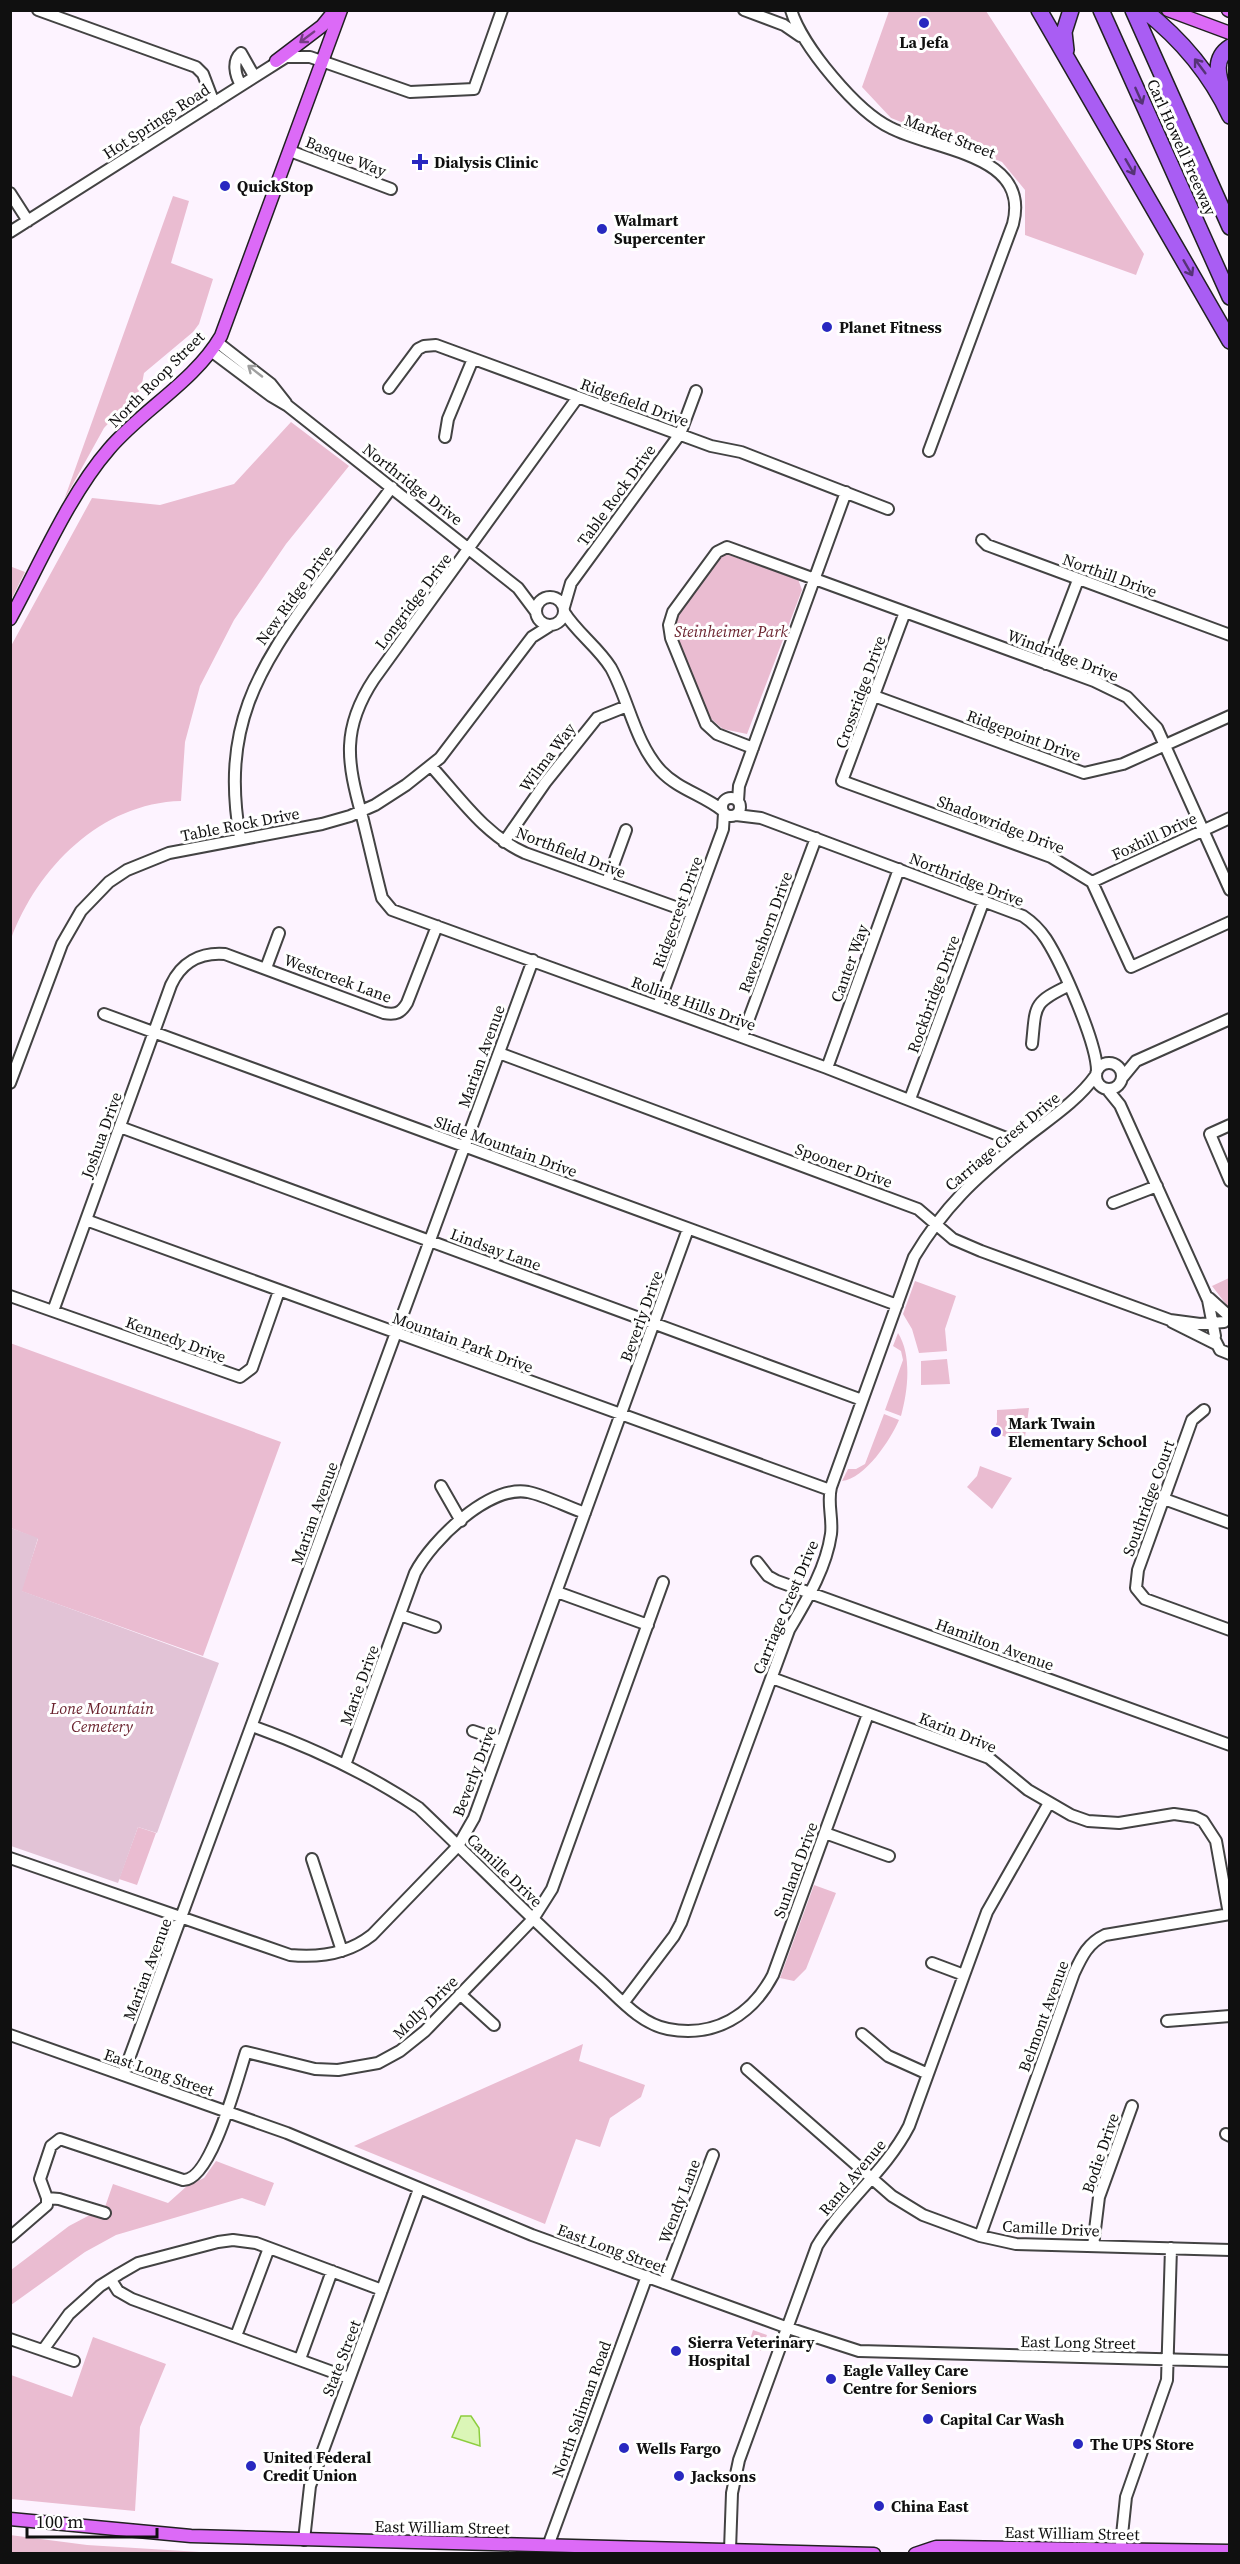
<svg xmlns="http://www.w3.org/2000/svg" width="1240" height="2564" font-family="'Source Serif 4',serif">
	<rect width="100%" height="100%" fill="#fdf3ff"/>
	<path fill="#eabcd1" d="M889 11H986L1144 254 1136 275 1025 235V190L1002 162 891 118 862 87Z
		M173 196 189 201 171 263 213 279 199 324 193 332 144 373 141 389 104 428 64 500Z
		M291 422 349 466 286 544 234 620 200 686 185 742 181 801C101 803 37 868 11 939V646L92 498 160 505 234 484Z
		M726 554 798 579 802 590 747 734 723 729 710 718 673 627 676 618 721 556Z
		M12 567 25 572 11 600 10 570Z
		M1229 1278V1308L1212 1286Z
		M915 1281 956 1296 945 1329 947 1351 919 1353 912 1329 903 1314Z
		M898 1333C912 1355 908 1391 901 1416L885 1410 903 1360 901 1351 893 1346Z
		M10 1343 281 1442 203 1656 21 1591 38 1539 11 1528Z
		M947 1359 950 1384 921 1385V1361Z
		M1029 1408 1024 1444 993 1432 997 1422V1410Z
		M884 1414 899 1420C891 1439 865 1479 842 1481L848 1469H856L865 1464Z
		M980 1466 1012 1478 992 1509 967 1487 977 1476Z
		M138 1827 156 1833 137 1885 119 1879Z
		M814 1885 836 1893 806 1969 794 1981 780 1978Z
		M583 2044 579 2061 645 2085 641 2097 610 2118 600 2147 576 2139 545 2224 354 2146Z
		M216 2161 274 2183 265 2206 242 2198 116 2235 85 2252 11 2305V2270L69 2226 105 2207 113 2184 168 2203 187 2186 204 2178Z
		M753 2330 767 2335 761 2351 748 2346Z
		M93 2337 166 2364 140 2427 135 2511 11 2499V2375L72 2397Z
		M10 2535 87 2545 216 2553H11Z"/>
	<path fill="#e2c3d6" d="M11 1528 38 1538 22 1591 219 1663 157 1833 138 1827 118 1883 11 1846Z"/>
	<path fill="#dbf6b7" stroke="#8dcd3f" stroke-width="1.5" d="M461 2416H471L479 2428 480 2446 452 2437Z"/>
	<g fill="none" stroke-linecap="round" stroke-linejoin="round">
		<g stroke="#434343" stroke-width="14">
			<path id="minor" d="M38 10 196 67 203 74 214 103
				M744 10 784 25 800 36
				M791 10C802 46 857 112 891 128 936 151 1031 154 1013 224L929 451
				M241 53C232 61 235 75 241 85
				M241 53 254 76
				M290 151 391 189
				M10 193 28 221
				M10 232 286 57H310L410 92 474 89 502 10
				M217 342 271 384 286 403
				M211 351 271 396 288 406 518 588 536 612
				M389 388 418 349 424 346 436 345 711 446 741 452 888 509
				M578 397 374 679C341 729 347 762 362 816 369 844 375 871 382 898L392 910 827 1068 1019 1143
				M445 437 448 419 473 359
				M982 540 987 545 1230 635
				M536 611a14 14 0 1 1 28 0a14 14 0 1 1-28 0Z
				M564 607 571 583 680 434 696 391
				M564 612C577 633 598 647 611 668 629 701 635 743 661 771 678 789 703 795 722 810
				M905 612 842 781 1051 857 1092 882 1131 967 1230 922
				M1046 664 1078 580
				M874 696 1084 773 1123 764 1230 716
				M753 748 717 734 706 724 671 638 669 625 673 612 717 552 727 547 1094 681 1127 697 1157 728 1230 890
				M431 766C460 798 485 835 525 853L692 913
				M722 807a9 9 0 1 1 18 0a9 9 0 1 1-18 0Z
				M738 801 739 786 846 492
				M736 815 761 818 1023 916C1032 922 1040 930 1046 939 1062 964 1097 1043 1097 1071
				M240 838C221 728 256 671 318 586 343 553 367 520 392 487
				M504 842 545 783 597 718 627 706
				M607 882 626 830
				M1092 882 1230 818
				M266 968 279 933
				M658 1006 723 829 724 813
				M104 1014 897 1305
				M742 1037 816 838
				M1032 1044C1036 1006 1032 1003 1068 986
				M499 1053 918 1209 953 1239 981 1251 1170 1320 1200 1324 1224 1322
				M1096 1076a13 13 0 1 1 26 0a13 13 0 1 1-26 0Z
				M827 1068 899 869
				M1122 1078 1136 1061 1230 1019
				M10 1083 62 944 81 911 109 882 127 870 169 853 322 824 350 816 375 805 406 785 440 758 532 637 551 625
				M1107 1089 1120 1105 1208 1300 1215 1336
				M910 1099 984 900
				M1230 1125 1210 1134 1230 1181
				M120 1127 862 1400
				M1113 1203 1157 1186
				M86 1220 830 1490
				M10 1296 240 1377 252 1368 279 1291
				M1209 1298 1230 1317
				M53 1311 171 985C181 963 200 952 225 954L384 1013C396 1015 401 1013 407 1003L437 926
				M1172 1322 1216 1344
				M1215 1340 1220 1350 1230 1354
				M1204 1410 1192 1420 1138 1570 1136 1588 1145 1599 1230 1630
				M441 1486 461 1521
				M1164 1499 1230 1523
				M757 1562 768 1576 777 1581 1230 1745
				M557 1592 648 1625
				M400 1615 435 1627
				M772 1678 989 1758 1028 1790 1071 1815 1088 1821 1119 1823 1174 1814 1195 1817 1203 1821 1216 1841 1229 1914
				M252 1726C311 1747 367 1773 419 1808 479 1865 536 1924 598 1979 618 1997 640 2024 668 2029 715 2038 752 2015 773 1975L868 1714
				M473 1731 502 1741
				M345 1765 415 1573C432 1540 489 1485 528 1492 547 1496 567 1507 585 1513
				M825 1833 889 1856
				M10 1858 290 1955C320 1958 348 1954 372 1935L458 1846 474 1818 688 1229
				M312 1859 342 1951
				M932 1963 964 1975
				M460 1994 494 2025
				M624 2002 674 1936 681 1923 789 1630C806 1601 826 1569 831 1534 833 1518 827 1503 831 1487L914 1257C944 1207 975 1178 1020 1142 1046 1121 1076 1103 1096 1075
				M1167 2021 1230 2016
				M862 2034 888 2056 928 2074
				M10 2035 287 2133 532 2235 788 2328 859 2351 1230 2361
				M747 2069 892 2196 923 2215 980 2236 1016 2244 1230 2250
				M123 2075 533 960
				M1226 2134 1230 2136
				M47 2198 59 2199 105 2213
				M980 2236 1074 1973C1082 1956 1088 1943 1105 1935L1230 1914
				M10 2237 47 2205V2198L40 2179 51 2146 60 2139 183 2180C211 2182 238 2076 246 2052L315 2069 338 2070 378 2063 400 2051 425 2031 533 1919 552 1889 663 1582
				M1093 2246 1099 2197 1132 2106
				M111 2280 118 2291 132 2299 349 2378
				M664 2283 713 2155
				M236 2336 269 2248
				M10 2339 74 2361
				M43 2350 69 2314 100 2286 119 2274 138 2263 218 2242 233 2240 256 2243 382 2290
				M300 2359 332 2271
				M304 2540 310 2486 419 2189
				M548 2546 647 2276
				M730 2550 732 2493 739 2460 817 2246C843 2203 886 2171 909 2126L987 1912 1049 1803
				M1120 2554 1126 2497 1167 2380 1171 2248"/>
		</g>
		<g stroke="#212121" stroke-width="15">
			<path id="major" d="M1168 10 1230 33
				M1228 10 1230 11
				M276 61 322 26 335 10
				M10 619C39 566 69 495 109 449 143 409 194 382 221 336L341 10
				M10 2519 191 2536 874 2554
				M915 2554 936 2547H950L1230 2551"/>
		</g>
		<g stroke="#212121" stroke-width="18">
			<path id="highway" d="M1039 10 1230 341
				M1101 10 1230 297
				M1133 10 1230 227
				M1144 10C1181 39 1210 73 1230 116
				M1066 50 1064 32 1071 10
				M1223 92C1218 75 1213 58 1230 47"/>
		</g>
		<use href="#minor" stroke="#fff" stroke-width="10"/>
		<use href="#major" stroke="#dc6af7" stroke-width="12"/>
		<use href="#highway" stroke="#a95df3" stroke-width="15"/>
	</g>
	<defs><path id="oneway-shaft" d="M-6 0H5M1.5-3L5.5 0L1.5 3" fill="none" stroke-width="1.6" stroke-linecap="round" stroke-linejoin="round" transform="scale(1.5)"/></defs>
	<use stroke="#763d84" href="#oneway-shaft" transform="translate(307 37) rotate(143)"/>
	<g stroke="#553376">
		<use href="#oneway-shaft" transform="translate(1200 66) rotate(-127)"/>
		<use href="#oneway-shaft" transform="translate(1139 96) rotate(66)"/>
		<use href="#oneway-shaft" transform="translate(1130 167) rotate(60)"/>
		<use href="#oneway-shaft" transform="translate(1188 268) rotate(60)"/>
	</g>
	<use stroke="#9f9f9f" href="#oneway-shaft" transform="translate(255 371) rotate(-142)"/>
	<g fill="#2828c0" stroke="#fff" stroke-width="2">
		<circle cx="924" cy="23" r="6"/>
		<path d="M417 153h6v6h6v6h-6v6h-6v-6h-6v-6h6z"/>
		<circle cx="225" cy="186" r="6"/>
		<circle cx="602" cy="229" r="6"/>
		<circle cx="827" cy="327" r="6"/>
		<circle cx="996" cy="1432" r="6"/>
		<circle cx="676" cy="2351" r="6"/>
		<circle cx="831" cy="2379" r="6"/>
		<circle cx="928" cy="2419" r="6"/>
		<circle cx="1078" cy="2444" r="6"/>
		<circle cx="624" cy="2448" r="6"/>
		<circle cx="251" cy="2466" r="6"/>
		<circle cx="679" cy="2476" r="6"/>
		<circle cx="879" cy="2506" r="6"/>
	</g>
	<g text-anchor="middle" dominant-baseline="central" stroke-width="6" stroke-linejoin="round" paint-order="stroke">
		<g font-size="16" font-weight="bold" fill="#101010" stroke="#fff" text-anchor="start">
			<text x="924" y="42" text-anchor="middle">La Jefa</text>
			<text x="434" y="162">Dialysis Clinic</text>
			<text x="237" y="186">QuickStop</text>
			<text x="614" y="220">Walmart<tspan x="614" dy="18">Supercenter</tspan></text>
			<text x="839" y="327">Planet Fitness</text>
			<text x="1008" y="1423">Mark Twain<tspan x="1008" dy="18">Elementary School</tspan></text>
			<text x="688" y="2342">Sierra Veterinary<tspan x="688" dy="18">Hospital</tspan></text>
			<text x="843" y="2370">Eagle Valley Care<tspan x="843" dy="18">Centre for Seniors</tspan></text>
			<text x="940" y="2419">Capital Car Wash</text>
			<text x="1090" y="2444">The UPS Store</text>
			<text x="636" y="2448">Wells Fargo</text>
			<text x="263" y="2457">United Federal<tspan x="263" dy="18">Credit Union</tspan></text>
			<text x="691" y="2476">Jacksons</text>
			<text x="891" y="2506">China East</text>
		</g>
		<g font-size="16" fill="#101010" stroke="#fff">
			<text transform="translate(156 121) rotate(-33)">Hot Springs Road</text>
			<text transform="translate(950 136) rotate(21)">Market Street</text>
			<text transform="translate(1182 147) rotate(66)">Carl Howell Freeway</text>
			<text transform="translate(346 156) rotate(21)">Basque Way</text>
			<text transform="translate(156 379) rotate(-45)">North Roop Street</text>
			<text transform="translate(635 402) rotate(20)">Ridgefield Drive</text>
			<text transform="translate(413 484) rotate(38)">Northridge Drive</text>
			<text transform="translate(616 495) rotate(-54)">Table Rock Drive</text>
			<text transform="translate(1110 575) rotate(20)">Northill Drive</text>
			<text transform="translate(294 595) rotate(-54)">New Ridge Drive</text>
			<text transform="translate(413 601) rotate(-53)">Longridge Drive</text>
			<text transform="translate(1063 655) rotate(21)">Windridge Drive</text>
			<text transform="translate(860 692) rotate(-70)">Crossridge Drive</text>
			<text transform="translate(1024 735) rotate(20)">Ridgepoint Drive</text>
			<text transform="translate(547 757) rotate(-53)">Wilma Way</text>
			<text transform="translate(240 824) rotate(-11)">Table Rock Drive</text>
			<text transform="translate(1001 824) rotate(21)">Shadowridge Drive</text>
			<text transform="translate(1154 836) rotate(-25)">Foxhill Drive</text>
			<text transform="translate(571 852) rotate(21)">Northfield Drive</text>
			<text transform="translate(967 879) rotate(21)">Northridge Drive</text>
			<text transform="translate(677 912) rotate(-70)">Ridgecrest Drive</text>
			<text transform="translate(765 932) rotate(-70)">Ravenshorn Drive</text>
			<text transform="translate(849 963) rotate(-70)">Canter Way</text>
			<text transform="translate(338 978) rotate(20)">Westcreek Lane</text>
			<text transform="translate(933 994) rotate(-70)">Rockbridge Drive</text>
			<text transform="translate(694 1003) rotate(20)">Rolling Hills Drive</text>
			<text transform="translate(481 1056) rotate(-70)">Marian Avenue</text>
			<text transform="translate(101 1135) rotate(-70)">Joshua Drive</text>
			<text transform="translate(1002 1141) rotate(-40)">Carriage Crest Drive</text>
			<text transform="translate(506 1146) rotate(20)">Slide Mountain Drive</text>
			<text transform="translate(844 1165) rotate(20)">Spooner Drive</text>
			<text transform="translate(496 1249) rotate(20)">Lindsay Lane</text>
			<text transform="translate(641 1316) rotate(-70)">Beverly Drive</text>
			<text transform="translate(176 1339) rotate(20)">Kennedy Drive</text>
			<text transform="translate(463 1342) rotate(20)">Mountain Park Drive</text>
			<text transform="translate(1148 1498) rotate(-70)">Southridge Court</text>
			<text transform="translate(314 1513) rotate(-70)">Marian Avenue</text>
			<text transform="translate(785 1607) rotate(-67)">Carriage Crest Drive</text>
			<text transform="translate(995 1644) rotate(20)">Hamilton Avenue</text>
			<text transform="translate(359 1685) rotate(-70)">Marie Drive</text>
			<text transform="translate(958 1732) rotate(22)">Karin Drive</text>
			<text transform="translate(474 1771) rotate(-69)">Beverly Drive</text>
			<text transform="translate(505 1870) rotate(44)">Camille Drive</text>
			<text transform="translate(795 1870) rotate(-70)">Sunland Drive</text>
			<text transform="translate(147 1969) rotate(-69)">Marian Avenue</text>
			<text transform="translate(425 2007) rotate(-44)">Molly Drive</text>
			<text transform="translate(1043 2016) rotate(-70)">Belmont Avenue</text>
			<text transform="translate(159 2072) rotate(19)">East Long Street</text>
			<text transform="translate(1100 2153) rotate(-71)">Bodie Drive</text>
			<text transform="translate(852 2177) rotate(-50)">Rand Avenue</text>
			<text transform="translate(679 2201) rotate(-69)">Wendy Lane</text>
			<text transform="translate(1051 2228) rotate(3)">Camille Drive</text>
			<text transform="translate(612 2248) rotate(20)">East Long Street</text>
			<text transform="translate(1078 2342) rotate(1)">East Long Street</text>
			<text transform="translate(341 2358) rotate(-69)">State Street</text>
			<text transform="translate(581 2409) rotate(-70)">North Saliman Road</text>
			<text transform="translate(442 2527) rotate(1)">East William Street</text>
			<text transform="translate(1072 2533) rotate(1)">East William Street</text>
		</g>
		<g font-size="16" font-style="italic" fill="#681f2b" stroke="#fff">
			<text x="731" y="631">Steinheimer Park</text>
			<text x="102" y="1708">Lone Mountain<tspan x="102" dy="18">Cemetery</tspan></text>
		</g>
	</g>
	<rect width="1240" height="2564" fill="none" stroke="#101010" stroke-width="24"/>
	<path d="M27 2528v9h130v-9" fill="none" stroke="#101010" stroke-width="3"/>
	<text x="36" y="2528" font-size="18" fill="#101010" stroke="#ffffff" stroke-width="4.5" paint-order="stroke">100 m</text>
</svg>
